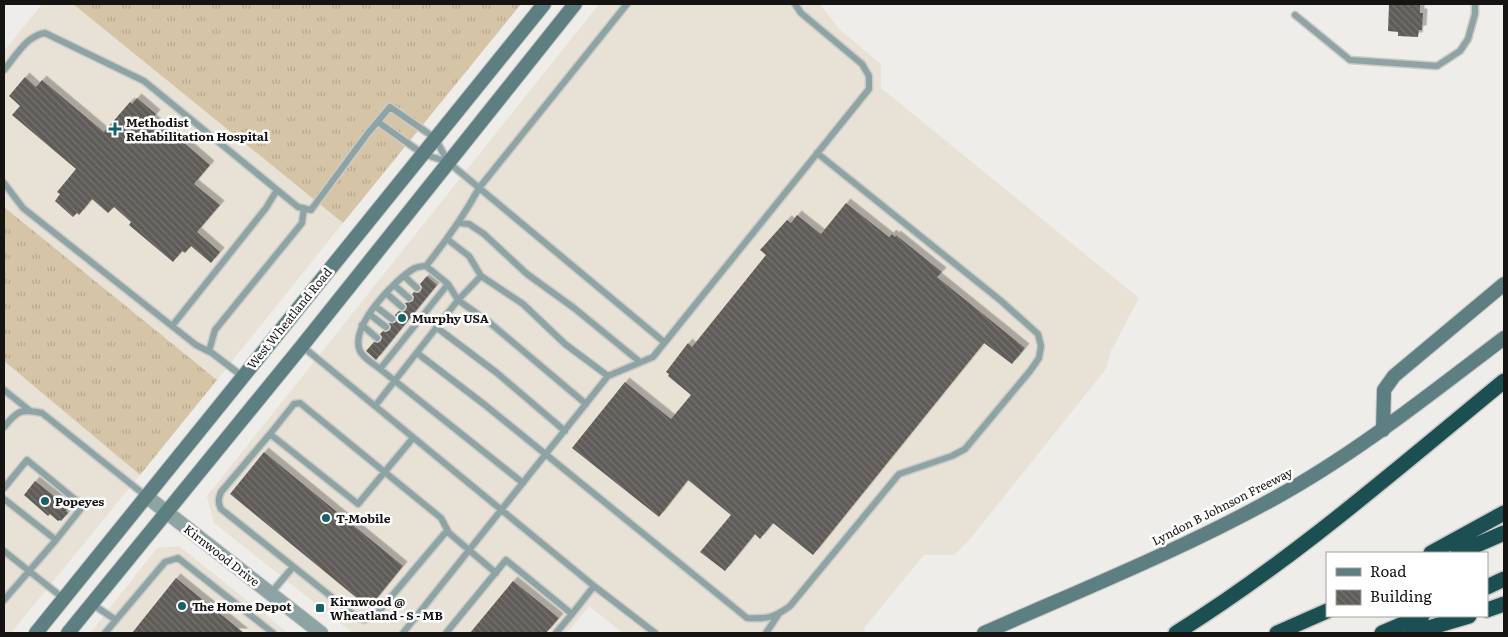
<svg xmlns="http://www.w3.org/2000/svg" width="1508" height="637" font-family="Literata,serif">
	<defs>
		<pattern id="grass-tufts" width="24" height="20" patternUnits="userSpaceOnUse" patternTransform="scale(1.25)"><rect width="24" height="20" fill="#d6c4a6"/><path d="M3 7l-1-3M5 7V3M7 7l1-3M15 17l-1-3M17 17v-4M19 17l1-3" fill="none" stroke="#b7a88e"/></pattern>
		<pattern id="building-back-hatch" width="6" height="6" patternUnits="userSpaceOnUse" patternTransform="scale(1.25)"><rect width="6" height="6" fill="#5e5c58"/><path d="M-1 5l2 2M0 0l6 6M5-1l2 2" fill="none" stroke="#757370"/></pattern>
		<filter id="shadow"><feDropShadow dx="4.5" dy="-4.5" stdDeviation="0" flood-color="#0004"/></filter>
	</defs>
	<rect width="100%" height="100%" fill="#efede9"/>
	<path fill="#e8e1d6" d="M42 4H73L343 223 217 380 4 207V51Z
		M599 4H820L839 29 881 64V88L1139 298 1111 351 1106 369 971 538 954 555H924L864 628 865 633H623L589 606 567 633H353L214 523 207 496Z
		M4 361 140 475 11 633H4Z
		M179 546 288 633H90L157 548Z"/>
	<path fill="url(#grass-tufts)" d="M73 4H521L343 223Z
		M4 207 217 380 140 475 4 361Z"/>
	<path fill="url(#building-back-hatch)" filter="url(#shadow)" d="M1389 4H1420V13H1423L1422 30H1419L1418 37 1398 36V32L1388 31Z
		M25 77 36 87 42 80 104 132 130 102 132 104 137 98 156 114 152 119 167 132 169 130 210 165 194 184 220 205 197 232 220 252 211 263 191 246 185 253 182 251 173 262 129 225 131 222 114 207 108 213 92 199 79 215 77 213 73 217 55 201 60 194 57 192 76 169 12 115 20 106 9 96Z
		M846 203 889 237 892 234 895 237 896 235 942 272 937 277 1025 348 1012 364 984 343 813 555 773 523 760 539 755 534 725 571 700 552 731 515 688 480 659 517 572 448 625 382 671 419 691 395 668 376 669 374 666 372 688 343 692 347 766 255 760 250 787 220 791 223 797 215 821 234Z
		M427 276 437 285 376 360 366 351 374 342 378 343 381 341 382 337 380 334 383 331 386 332 390 330 391 327 389 323 396 322 397 319 395 315 399 311 403 312 406 310 407 306 405 303 413 301 414 297 412 294 414 292 418 293 421 291 422 287 420 284Z
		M264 452 403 566 369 608 230 494Z
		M35 481 59 500 57 502 67 510 66 511 68 513 61 521 60 520 58 521 50 514 48 516 24 495Z
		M176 578 244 633H132Z
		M513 581 559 618 546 633H470Z"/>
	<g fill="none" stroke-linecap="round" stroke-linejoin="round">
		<g stroke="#cccac7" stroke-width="9">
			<path id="service" d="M1295 15 1350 60 1437 66 1460 51 1468 39 1475 14V4
				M4 70C16 56 26 36 45 33L144 81 298 207 311 210 368 133 390 107 435 138 448 162
				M378 122 423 154 448 162 664 342
				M4 183 23 208 196 345 212 353 242 376
				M459 223 469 224 484 234 527 274 574 308 640 362
				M447 239 469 256 481 276 523 304 565 344 608 376
				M404 276 417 288
				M481 276 458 300 490 323 586 404
				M448 284 380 369 523 483
				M394 285 409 298
				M386 293 402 307
				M375 306 392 319
				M369 314 386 327
				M362 325 377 338
				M172 326 266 208 277 190
				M436 327 497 373 565 431
				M302 346 594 586 572 614
				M209 351 215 330 302 223 304 208
				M417 353 485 405 747 618C767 619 774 618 790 606L899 474 952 456 965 449 1030 371 1039 358 1041 346 1038 334 1000 300 817 153
				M380 369C374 364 363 358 360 351 349 327 395 279 415 268 418 267 422 266 426 266
				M4 390 29 410
				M375 406 458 300 448 284 426 266C446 241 464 216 479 188L627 4
				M4 427C17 411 21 408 42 413L146 496
				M270 434 294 404 300 403 441 518 449 533 496 573
				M413 438 358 504 270 434 221 492C218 499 218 503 221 509L358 618 364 620 375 616 445 533H449
				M4 488 27 460 83 506 56 540 4 499
				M4 551 63 598
				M594 586 655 633
				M270 594 293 567
				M4 600 56 540
				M92 604 116 620
				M105 633 165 562 178 558 273 633
				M403 633 608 376 653 357 869 89V76L862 64 801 13 795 4
				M446 633 506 560 572 614 556 633
				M766 633 778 615"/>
		</g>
		<g stroke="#cccac7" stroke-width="16">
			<path id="tertiary" d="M146 496 321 633"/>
		</g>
		<g stroke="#cccac7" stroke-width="16">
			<path id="secondary" d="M1383 430 1384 390 1394 376 1504 284
				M36 633 544 4
				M68 633 302 346 575 4
				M984 633C1081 590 1181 550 1275 498 1357 453 1430 394 1504 338"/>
		</g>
		<g stroke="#cccac7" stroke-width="18">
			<path id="motorway" d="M1431 553 1504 513
				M1458 553 1504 533
				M1487 587 1504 579
				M1487 610 1504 604
				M1176 633C1293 560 1398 468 1504 381
				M1277 633 1327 611
				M1382 633 1422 616
				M1412 633 1469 616"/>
		</g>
		<use href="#service" stroke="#8da3a4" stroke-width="6"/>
		<use href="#tertiary" stroke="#8da3a4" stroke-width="14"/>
		<use href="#secondary" stroke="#5e7f81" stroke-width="14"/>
		<use href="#motorway" stroke="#1c4f52" stroke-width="15"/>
	</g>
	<g fill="#146368" stroke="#fff" stroke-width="2">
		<path d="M112.5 121.5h5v5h5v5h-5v5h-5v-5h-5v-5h5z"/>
		<circle cx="402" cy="318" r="5"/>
		<circle cx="45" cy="501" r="5"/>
		<circle cx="326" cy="518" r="5"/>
		<circle cx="182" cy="606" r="5"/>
		<rect x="315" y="603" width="10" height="10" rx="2.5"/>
	</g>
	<g text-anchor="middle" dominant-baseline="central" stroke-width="5" stroke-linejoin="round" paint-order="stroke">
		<g font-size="12" font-weight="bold" fill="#151413" stroke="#fff" text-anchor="start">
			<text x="126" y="122">Methodist<tspan x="126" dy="14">Rehabilitation Hospital</tspan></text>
			<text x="412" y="318">Murphy USA</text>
			<text x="55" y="501">Popeyes</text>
			<text x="336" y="518">T-Mobile</text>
			<text x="330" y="601">Kirnwood @<tspan x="330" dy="14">Wheatland - S - MB</tspan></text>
			<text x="192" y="606">The Home Depot</text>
		</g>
		<g font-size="12" fill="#151413" stroke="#fff">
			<text transform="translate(289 318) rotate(-51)">West Wheatland Road</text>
			<text transform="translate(1222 506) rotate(-27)">Lyndon B Johnson Freeway</text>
			<text transform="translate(222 555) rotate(38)">Kirnwood Drive</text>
		</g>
	</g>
	<rect width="1508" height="637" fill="none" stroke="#151413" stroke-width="10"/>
	<rect x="1326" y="552" width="162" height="65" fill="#ffffff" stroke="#a1a1a1"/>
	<rect x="1336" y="568" width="25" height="8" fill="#5e7f81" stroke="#a1a1a1"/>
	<text x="1370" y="577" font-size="15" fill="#151413">Road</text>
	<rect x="1336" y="590" width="25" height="15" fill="url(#building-back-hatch)" stroke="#a1a1a1"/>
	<text x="1370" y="602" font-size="15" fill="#151413">Building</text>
</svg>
